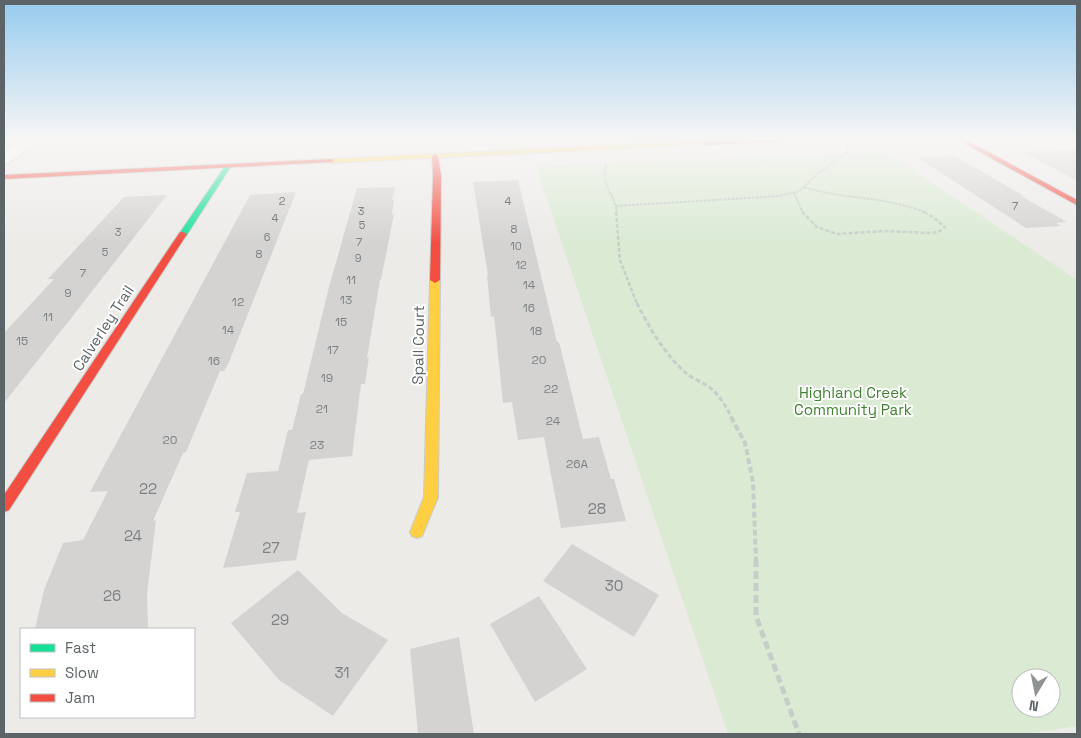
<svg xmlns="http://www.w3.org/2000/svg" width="1081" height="738" font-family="'Space Grotesk',sans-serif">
	<rect width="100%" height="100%" fill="#edebe8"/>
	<path fill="#daead3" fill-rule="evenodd" d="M886 152 1077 280V726L1024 734H728L536 167ZM1021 678H1051V708H1021Z"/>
	<path fill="#d5d3d2" d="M1077 150V181L1024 152Z
		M955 156 1024 196H1021L1067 222 1056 223 1061 226 1026 228 918 158Z
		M518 180 557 342H559L583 439 599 437 611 479H614L626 521 561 528 544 437 518 440 512 402 503 403 494 316 491 317 487 275H488L473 182Z
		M395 187 392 200H394L392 214H394L381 280H380L367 358 369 357 365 384H361L352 456 309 460 297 513 306 512 296 560 223 568 240 512H235L247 473 278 471 288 430H292L301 394H303L329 287 357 188Z
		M296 192 229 362 224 371H220L186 452 183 453 153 521 156 520 147 593 148 629H35L44 590 63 543 83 540 108 491 90 492 250 195Z
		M167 195 72 317 4 403V333L54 279H48L124 197Z
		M572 544 659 595 634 637 543 581Z
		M298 570 342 613 388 640 333 716 279 680 231 623Z
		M539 596 587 669 535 702 490 624Z
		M459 637 474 734H418L410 649Z"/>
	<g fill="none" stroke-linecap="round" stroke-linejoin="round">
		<g stroke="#c8c8c8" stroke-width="2">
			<path id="street" d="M23 140H38L9 163 4 164V154Z"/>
		</g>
		<g stroke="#c8cac9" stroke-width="2">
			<path id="fast" d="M226 165 231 166 186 236H180L179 234Z"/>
		</g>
		<g stroke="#c8cac9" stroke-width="2">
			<path id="slow" d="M705 141 707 142V144L331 163 328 161 331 159Z
				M435 277 440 280 438 497 422 536 417 538 412 536 410 532 424 497 430 280Z"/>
		</g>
		<g stroke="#c8cac9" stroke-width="2">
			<path id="jam" d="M726 140H779L776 142 705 145 702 143 705 141Z
				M958 140H966L1077 200V205Z
				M435 154 438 156 441 176 440 280 435 283 430 280 433 176 432 156Z
				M331 159 333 160V162L4 179V175Z
				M180 232H183L187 234 9 510 4 512V495Z"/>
		</g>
		<path stroke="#c7cec9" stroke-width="2" stroke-dasharray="3 1" stroke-linecap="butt" d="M606 165C600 185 615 194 617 213
			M804 187C844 200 888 196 926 213
			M794 193 803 213
			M616 206 780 196 799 191 817 174 848 152 846 140"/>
		<path stroke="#c7cec9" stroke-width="2.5" stroke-dasharray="4 2" stroke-linecap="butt" d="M616 212 620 260 637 304
			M802 212 817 227 837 234 883 231 930 233 938 232 945 227 933 217 924 212"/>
		<path stroke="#c7cec9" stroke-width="3" stroke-dasharray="5 2.5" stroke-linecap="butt" d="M637 303C648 326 666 356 686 373 691 378 700 381 706 385 719 393 725 405 732 418"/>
		<path stroke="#c7cec9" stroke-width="4" stroke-dasharray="6 3" stroke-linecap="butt" d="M731 417 745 443 753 482 756 560"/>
		<path stroke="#c7cec9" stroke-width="5" stroke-dasharray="8 4" stroke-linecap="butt" d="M756 559V616L799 734"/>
		<use href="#street" fill="#fcfcfc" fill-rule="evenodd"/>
		<use href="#fast" fill="#16e098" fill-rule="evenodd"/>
		<use href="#slow" fill="#ffcf43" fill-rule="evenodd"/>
		<use href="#jam" fill="#f24e42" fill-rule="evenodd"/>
	</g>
	<linearGradient id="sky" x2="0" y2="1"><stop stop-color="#96cbee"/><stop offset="0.57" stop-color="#f7f6f5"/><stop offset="1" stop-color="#f7f6f5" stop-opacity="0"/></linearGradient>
	<rect width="1081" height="244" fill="url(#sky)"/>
	<g text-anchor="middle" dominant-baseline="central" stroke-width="4" stroke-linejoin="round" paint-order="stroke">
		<g font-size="11" fill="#7c8183">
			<text x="282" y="201">2</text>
			<text x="508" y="201">4</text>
			<text x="1015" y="206">7</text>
			<text x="361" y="211">3</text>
			<text x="275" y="218">4</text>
			<text x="362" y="225">5</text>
			<text x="514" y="229">8</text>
			<text x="118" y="232">3</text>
			<text x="267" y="237">6</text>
			<text x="359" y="242">7</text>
			<text x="516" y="246">10</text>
			<text x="105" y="252">5</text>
			<text x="259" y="254">8</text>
			<text x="358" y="258">9</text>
			<text x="521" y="265">12</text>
		</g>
		<g font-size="12" fill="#7c8183">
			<text x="83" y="273">7</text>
			<text x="351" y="280">11</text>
			<text x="529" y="285">14</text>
			<text x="68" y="293">9</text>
			<text x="346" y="300">13</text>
			<text x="238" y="302">12</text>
			<text x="529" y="308">16</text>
			<text x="48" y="317">11</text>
			<text x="341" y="322">15</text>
			<text x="228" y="330">14</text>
			<text x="536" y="331">18</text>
			<text x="22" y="341">15</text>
			<text x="333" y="350">17</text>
			<text x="539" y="360">20</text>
			<text x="214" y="361">16</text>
			<text x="327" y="378">19</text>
			<text x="551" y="389">22</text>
			<text x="322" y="409">21</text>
			<text x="553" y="421">24</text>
			<text x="170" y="440">20</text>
			<text x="317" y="445">23</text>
			<text x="577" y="464">26A</text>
		</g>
		<g font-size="15" fill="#5d6467" stroke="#fff">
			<text transform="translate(103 328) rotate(-57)">Calverley Trail</text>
			<text transform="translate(418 345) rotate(-89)">Spall Court</text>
		</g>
		<g font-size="15" fill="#418230" stroke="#fff">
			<text x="853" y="392">Highland Creek<tspan x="853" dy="17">Community Park</tspan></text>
		</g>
		<g font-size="15" fill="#7c8183">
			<text x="148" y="488">22</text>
			<text x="597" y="508">28</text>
			<text x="133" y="535">24</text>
			<text x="271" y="547">27</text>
			<text x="614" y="585">30</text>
			<text x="112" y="595">26</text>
			<text x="280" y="619">29</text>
			<text x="342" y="672">31</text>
		</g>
	</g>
	<rect width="1081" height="738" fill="none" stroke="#5d6467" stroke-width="10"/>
	<rect x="20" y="628" width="175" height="90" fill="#ffffff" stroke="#bec1c2"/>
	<rect x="30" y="644" width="25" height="8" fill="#16e098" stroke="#bec1c2"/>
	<text x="65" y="653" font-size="15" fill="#5d6467">Fast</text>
	<rect x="30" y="669" width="25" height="8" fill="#ffcf43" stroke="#bec1c2"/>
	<text x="65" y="678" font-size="15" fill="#5d6467">Slow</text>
	<rect x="30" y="694" width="25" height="8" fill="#f24e42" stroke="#bec1c2"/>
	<text x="65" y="703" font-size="15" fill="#5d6467">Jam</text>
	<g transform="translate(1036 693) rotate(190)"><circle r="24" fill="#ffffff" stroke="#bec1c2"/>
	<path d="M0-4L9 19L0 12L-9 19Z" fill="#8f9394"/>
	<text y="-8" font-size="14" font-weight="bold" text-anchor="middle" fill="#5d6467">N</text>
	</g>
</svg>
